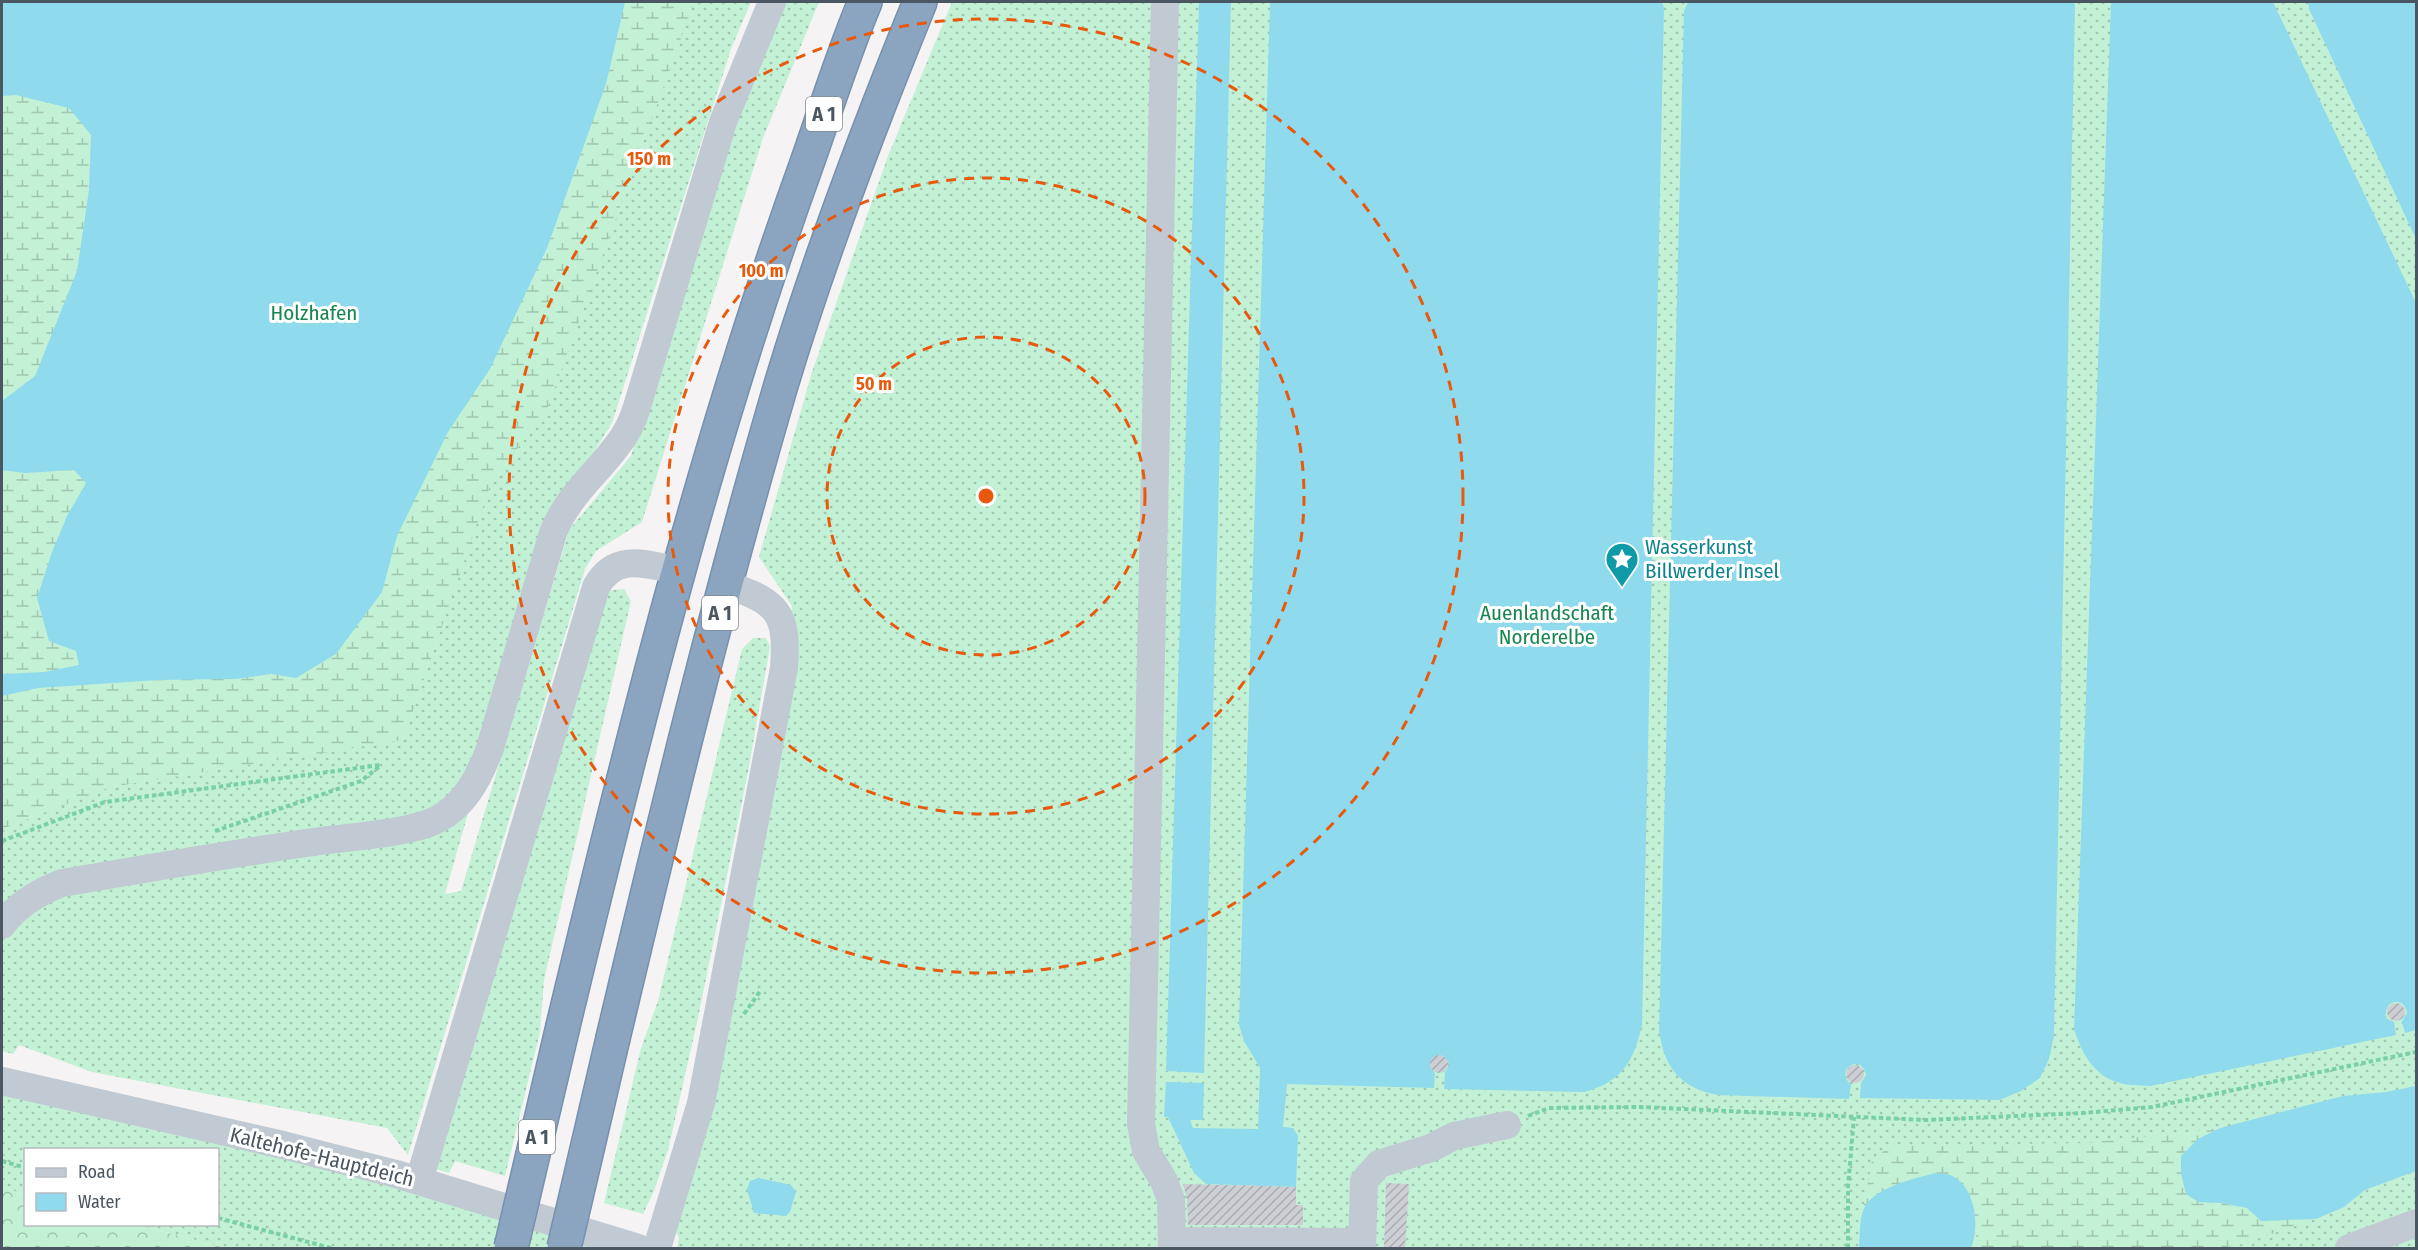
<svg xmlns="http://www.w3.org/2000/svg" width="2418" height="1250" font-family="'Fira Sans Condensed',sans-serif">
	<defs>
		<pattern id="grass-dots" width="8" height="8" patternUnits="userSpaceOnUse" patternTransform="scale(1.5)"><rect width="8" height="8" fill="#c3f1d5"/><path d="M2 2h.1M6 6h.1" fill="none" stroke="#a0c6b0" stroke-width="1.8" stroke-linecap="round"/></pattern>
		<pattern id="forest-crowns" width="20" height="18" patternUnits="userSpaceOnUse" patternTransform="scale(1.5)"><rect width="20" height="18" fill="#c3f1d5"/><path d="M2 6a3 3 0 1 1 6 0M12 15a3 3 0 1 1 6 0" fill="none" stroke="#a0c6b0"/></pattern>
		<pattern id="wetland-marsh" width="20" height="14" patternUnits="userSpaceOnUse" patternTransform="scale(1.5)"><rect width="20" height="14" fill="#c3f1d5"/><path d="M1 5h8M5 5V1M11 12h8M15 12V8" fill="none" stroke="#a0c6b0"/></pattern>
		<pattern id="building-hatch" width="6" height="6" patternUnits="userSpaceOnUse" patternTransform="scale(1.5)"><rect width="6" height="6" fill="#cdcfd5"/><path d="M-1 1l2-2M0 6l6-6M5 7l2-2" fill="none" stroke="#a8abb0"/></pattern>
	</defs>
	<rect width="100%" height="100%" fill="#f5f3f3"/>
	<path fill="url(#grass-dots)" d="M2 2H751L731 49 612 423 552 519 445 894 461 891 569 530 631 456 735 118 783 2H819L763 138 642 522 596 551 585 569 408 1155 387 1128 92 1072 19 1045 13 1054 2 1051Z
		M952 2H2416V1248H677L679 1238 673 1226 774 775 792 606 759 557 812 372 888 156Z
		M624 589 631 601 544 980 540 1032 505 1176 455 1161 449 1173 432 1168 600 599 612 590Z
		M753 638H766L770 647 748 772 698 1018 668 1150 654 1191 643 1214 604 1203 641 1048 658 1001 742 649Z
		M2 1090 263 1149 604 1248H226L138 1225 218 1224V1150H26L25 1194 2 1188Z"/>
	<path fill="url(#forest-crowns)" d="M2 1188 25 1194 26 1224 138 1225 226 1248H2Z"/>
	<path fill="url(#wetland-marsh)" d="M2 2H694L548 407 490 486 403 740 111 787 2 829Z
		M2220 1128 2198 1139V1202L2221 1203 2248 1208 2261 1221 2316 1219 2239 1245 2218 1248H1971L1976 1238V1222L1935 1173C1903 1182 1886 1184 1863 1210L1872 1160 1890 1146 2086 1143Z"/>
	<path fill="#90daee" d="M2 2H625L606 84 547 248 490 369 448 432 397 536 382 592 336 654 296 678 271 674 236 679 158 680 38 688 2 696V674L44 672 79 665 76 651 49 641 37 598 52 552 67 516 86 483 74 470 25 473 2 470V401L35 376 77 271 89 190 91 135 69 108 16 95 2 96Z
		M1199 2H1231L1204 1073 1166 1071Z
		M1270 2H1662L1664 8 1642 1025C1634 1061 1622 1082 1584 1092L1444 1089 1445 1072 1449 1065C1445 1046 1421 1060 1435 1073L1434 1088 1287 1084 1283 1127 1293 1128 1298 1136 1296 1187 1206 1184 1194 1173 1168 1117H1164L1166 1082 1204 1083 1203 1120H1190L1193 1128 1258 1129 1260 1068 1244 1041 1239 1025Z
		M1688 2H2074L2075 5 2054 1036 2049 1059 2040 1078 2021 1091 1999 1100 1860 1098 1861 1083 1866 1075C1862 1052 1833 1070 1851 1084L1849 1099 1718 1095C1680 1088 1665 1068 1659 1032L1684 11Z
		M2111 2H2273L2416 303V1030L2405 1033 2402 1021 2407 1013C2404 995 2383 1000 2386 1018L2394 1022 2396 1035 2150 1086C2139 1085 2127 1086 2117 1082 2093 1075 2082 1052 2074 1030Z
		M2308 2H2416V239L2309 9Z
		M2416 1086V1171L2365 1190 2344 1207 2316 1219 2261 1221 2247 1208 2221 1203 2198 1202 2186 1194 2181 1174V1156L2198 1139 2220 1128 2343 1096 2386 1092Z
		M1935 1173C1939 1174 1945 1173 1950 1175 1976 1185 1980 1227 1971 1248H1859C1860 1237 1859 1222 1863 1211 1870 1188 1914 1179 1935 1173Z
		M758 1178 791 1185 796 1192 790 1212 786 1216 754 1213 747 1189 750 1181Z"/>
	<path fill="url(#building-hatch)" d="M2387 1012a9 9 0 1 1 18 0a9 9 0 1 1-18 0Z
		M1430 1064a9 9 0 1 1 18 0a9 9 0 1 1-18 0Z
		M1846 1074a9 9 0 1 1 18 0a9 9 0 1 1-18 0Z
		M1386 1183 1409 1184 1405 1248H1384Z
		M1183 1184 1296 1187V1205H1303V1225H1188L1187 1199Z"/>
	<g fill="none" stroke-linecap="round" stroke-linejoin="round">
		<g stroke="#7690ad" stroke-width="36">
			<path id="highway" d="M563 1026C633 735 705 445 807 163 826 109 843 54 865 2
				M613 1038C665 819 718 600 781 385 820 255 869 127 920 2"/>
		</g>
		<path stroke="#7ad0a6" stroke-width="4" stroke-dasharray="4.5 3" stroke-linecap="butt" d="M215 831 361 781 380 766
			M2 841 105 802 380 765
			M744 1014 761 990
			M1528 1116 1549 1108 1640 1107 1926 1120 2083 1113 2152 1107 2416 1052
			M2 1161 26 1168
			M218 1218 331 1248
			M1848 1248V1187L1854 1117"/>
		<path stroke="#c1cad2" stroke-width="28" d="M1165 2 1141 1124 1146 1151 1164 1181 1171 1200 1172 1248
			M2 925C18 904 38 892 62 883 145 869 229 854 313 842 345 837 406 834 434 821 464 807 479 778 490 748L553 533C570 491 601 471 624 436 629 428 633 419 636 410L723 122 772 2
			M2 1081 283 1145 396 1174 638 1248
			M419 1181 596 587C615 552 646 564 678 571
			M1173 1241 1362 1242
			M657 1248 701 1103 784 668C788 614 779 602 727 585
			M1362 1248 1364 1181 1379 1164 1431 1148 1454 1136 1507 1125
			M2349 1248 2416 1223"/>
		<use href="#highway" stroke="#8ba5c1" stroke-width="33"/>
		<g stroke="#7690ad" stroke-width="36" stroke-linecap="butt">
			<path id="highway-bridge" d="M511 1248 563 1026
				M564 1248 613 1038"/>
		</g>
		<use href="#highway-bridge" stroke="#8ba5c1" stroke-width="33"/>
	</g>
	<g fill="none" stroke="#e8590c" stroke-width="3" stroke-dasharray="10 8">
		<circle cx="986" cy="496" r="159"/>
		<circle cx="986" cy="496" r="318"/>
		<circle cx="986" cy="496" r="477"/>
	</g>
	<defs>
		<g id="sight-pin" transform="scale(1.725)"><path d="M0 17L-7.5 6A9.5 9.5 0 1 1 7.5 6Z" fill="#0f9aa8" stroke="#fff"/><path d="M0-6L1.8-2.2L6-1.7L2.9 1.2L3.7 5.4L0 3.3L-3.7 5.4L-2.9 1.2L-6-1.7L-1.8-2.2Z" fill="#fff"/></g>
	</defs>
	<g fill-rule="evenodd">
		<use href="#sight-pin" x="1622" y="559"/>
	</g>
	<g text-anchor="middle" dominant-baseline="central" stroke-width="6" stroke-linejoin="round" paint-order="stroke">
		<g fill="#fff" stroke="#808990" stroke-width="1.5">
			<rect x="806" y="97" width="36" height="34" rx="4.5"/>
			<rect x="702" y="596" width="36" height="34" rx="4.5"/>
			<rect x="519" y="1120" width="36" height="34" rx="4.5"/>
		</g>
		<g font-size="20" font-weight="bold" fill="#4a5661">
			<text x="824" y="114">A 1</text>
			<text x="720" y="613">A 1</text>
			<text x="537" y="1137">A 1</text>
		</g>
		<g font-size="21" fill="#17864f" stroke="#fff">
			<text x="314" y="313">Holzhafen</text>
			<text x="1547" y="613">Auenlandschaft<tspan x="1547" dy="24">Norderelbe</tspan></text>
		</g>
		<g font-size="21" fill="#0d838f" stroke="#fff" text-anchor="start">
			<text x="1645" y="547">Wasserkunst<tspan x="1645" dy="24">Billwerder Insel</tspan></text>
		</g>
		<g font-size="21" fill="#4a5661" stroke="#fff">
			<text transform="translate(322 1157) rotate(14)">Kaltehofe-Hauptdeich</text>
		</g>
	</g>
	<circle cx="986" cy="496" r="9" fill="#e8590c" stroke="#fff" stroke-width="3"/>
	<g font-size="18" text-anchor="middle" font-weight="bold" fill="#e8590c" stroke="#fff" stroke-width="6" stroke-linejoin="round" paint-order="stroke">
		<text x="649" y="165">150 m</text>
		<text x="761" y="277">100 m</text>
		<text x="874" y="390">50 m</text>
	</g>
	<rect width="2418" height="1250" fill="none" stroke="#4a5661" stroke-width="6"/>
	<rect x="24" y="1148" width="195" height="78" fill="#ffffff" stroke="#b7bbc0" stroke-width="1.5"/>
	<rect x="36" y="1168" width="30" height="9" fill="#c1cad2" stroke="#b7bbc0" stroke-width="1.5"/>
	<text x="78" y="1178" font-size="18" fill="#4a5661">Road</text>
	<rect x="36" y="1193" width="30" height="18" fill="#90daee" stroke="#b7bbc0" stroke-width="1.5"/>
	<text x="78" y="1208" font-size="18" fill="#4a5661">Water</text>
</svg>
